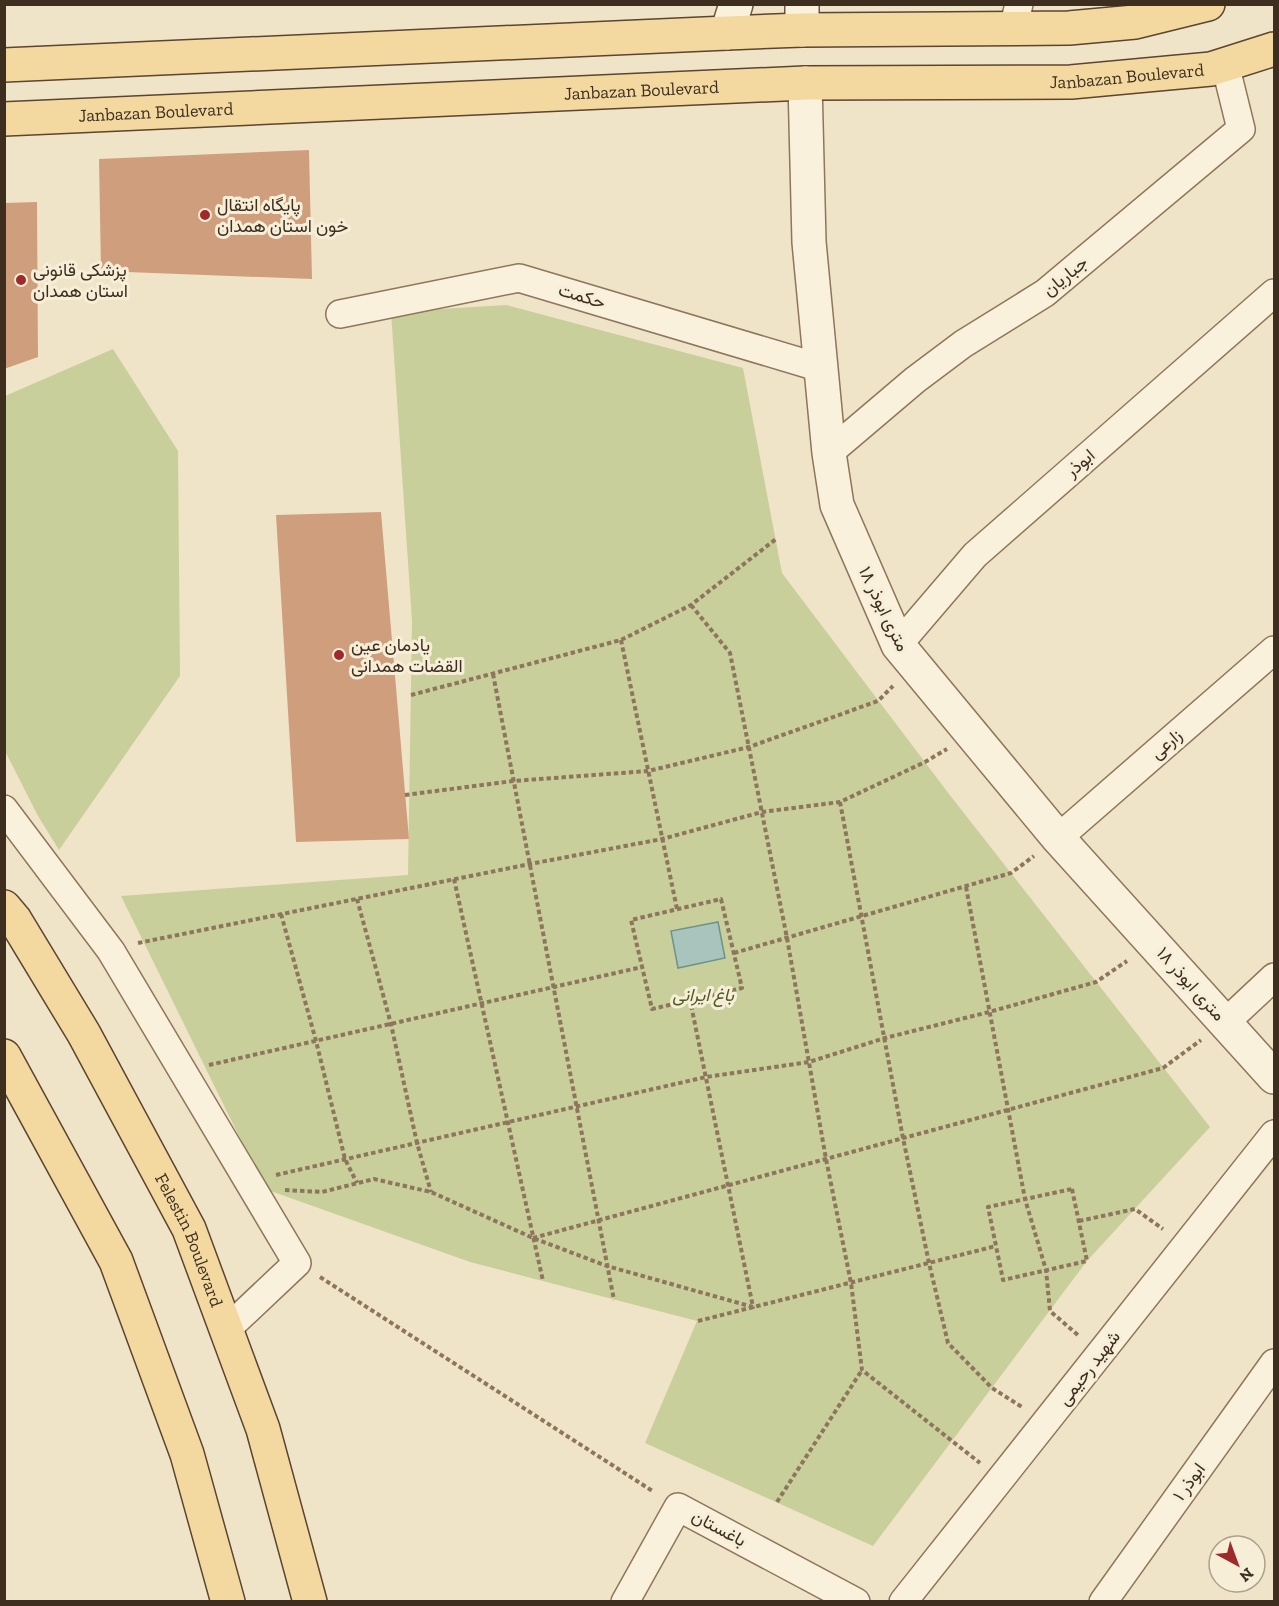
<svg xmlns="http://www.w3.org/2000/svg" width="1279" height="1606" font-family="'Zilla Slab',Vazirmatn,serif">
	<rect width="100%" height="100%" fill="#f0e4c8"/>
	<path fill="#c9cf9b" d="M506 305 743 368 782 573 949 794 1210 1127 1087 1261 873 1546 645 1443 697 1321 470 1262 265 1189 121 896 408 875 412 621 391 312Z
		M113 349 178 451 180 676 59 850 38 816 5 751V396Z"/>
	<path fill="#a9c4bc" stroke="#6f938a" stroke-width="1.5" d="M718 922 725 958 678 968 671 931Z"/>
	<path fill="#cf9f7d" d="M309 150 312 279 101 271 99 159Z
		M37 202 38 357 4 369V203Z
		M381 512 409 839 296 842 276 515Z"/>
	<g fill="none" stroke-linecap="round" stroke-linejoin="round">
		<g stroke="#8d765c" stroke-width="30">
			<path id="minor" d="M1013 29 1019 4
				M340 314 519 278 821 368
				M829 453 915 380 963 344 1045 293 1241 129 1225 64
				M898 645 975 555 1274 293
				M4 809 111 951 297 1263 226 1330
				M1058 838 1274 650
				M1226 1022 1274 977
				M625 1602 678 1507 856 1602
				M903 1602 1274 1134
				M1103 1602 1274 1363"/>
		</g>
		<g stroke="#8d765c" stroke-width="36">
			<path id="tertiary" d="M805 83 809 242 829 453 837 505 898 645 1058 838 1274 1077"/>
		</g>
		<g stroke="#6f573f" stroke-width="36">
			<path id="secondary" d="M802 4V30
				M727 33 736 4"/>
		</g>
		<g stroke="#5b4430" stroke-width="36">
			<g id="primary">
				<path d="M4 65 727 33 802 30 1069 28 1135 22 1208 4"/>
				<path id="s1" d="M4 119 805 83 1071 82 1211 69 1274 49"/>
				<path id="s2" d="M4 907 15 920 84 1034 189 1229 263 1429 310 1602"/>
				<path d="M4 1056 116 1261 187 1454 228 1602"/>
			</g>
		</g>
		<path stroke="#8d765c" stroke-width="4" stroke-dasharray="4.5 3" stroke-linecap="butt" d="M691 605 730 653 787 938 826 1159 851 1283 862 1370 980 1463
			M621 640 677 909
			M493 674 614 1300
			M411 695 621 640 691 605 776 539
			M405 795 513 781 648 771 749 747 878 701 893 686
			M840 802 903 1138 929 1263 948 1343 992 1388 1022 1407
			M454 879 543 1281
			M966 887 1025 1199 1046 1270 1050 1311 1079 1336
			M357 899 391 1024 417 1143 431 1192
			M721 899 742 988 652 1009 631 920Z
			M281 914 316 1041 345 1159 357 1183
			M138 943 530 864 662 839 762 812 840 802 925 762 947 749
			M734 953 1011 873 1034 856
			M209 1065 642 967
			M276 1175 706 1077 809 1062 885 1038 989 1012 1096 982 1127 961
			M1072 1189 1087 1261 1003 1280 988 1207Z
			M285 1190 322 1192 374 1179 431 1192 533 1238 607 1266 753 1307 690 1000
			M1079 1221 1135 1209 1163 1229
			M533 1238 1163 1068 1201 1040
			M320 1277 654 1492
			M698 1321 996 1246
			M777 1502 862 1370"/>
		<use href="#minor" stroke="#faf1dc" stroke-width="27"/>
		<use href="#tertiary" stroke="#faf1dc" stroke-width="33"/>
		<use href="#secondary" stroke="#faf1dc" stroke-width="33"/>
		<use href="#primary" stroke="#f3d9a0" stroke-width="33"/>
	</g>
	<g fill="#9e2a2b" stroke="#f7eed8" stroke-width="2">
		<circle cx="205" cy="215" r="6"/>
		<circle cx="21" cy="280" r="6"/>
		<circle cx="339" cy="655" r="6"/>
	</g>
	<g text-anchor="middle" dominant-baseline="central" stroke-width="6" stroke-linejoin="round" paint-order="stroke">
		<g font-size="18" fill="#3d2e20" stroke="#f7eed8">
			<text stroke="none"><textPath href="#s1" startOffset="1124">Janbazan Boulevard</textPath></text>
			<text stroke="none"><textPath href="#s1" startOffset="638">Janbazan Boulevard</textPath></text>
			<text stroke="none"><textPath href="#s1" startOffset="152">Janbazan Boulevard</textPath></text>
			<text transform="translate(1065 276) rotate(-39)">جباریان</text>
			<text transform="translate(582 296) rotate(17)">حکمت</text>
			<text transform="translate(1080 463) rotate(-41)">ابوذر</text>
			<text transform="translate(884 609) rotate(64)">۱۸ متری ابوذر</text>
			<text transform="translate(1166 744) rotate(-41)">زارعی</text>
			<text transform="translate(1191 984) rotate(48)">۱۸ متری ابوذر</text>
			<text stroke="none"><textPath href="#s2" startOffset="382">Felestin Boulevard</textPath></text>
			<text transform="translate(1089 1368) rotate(-52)">شهید رحیمی</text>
			<text transform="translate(1189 1482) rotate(-54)">ابوذر ۱</text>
			<text transform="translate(719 1528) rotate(28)">باغستان</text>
		</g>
		<g font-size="18" fill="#3d2e20" stroke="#f7eed8" text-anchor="start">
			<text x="217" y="205">پایگاه انتقال<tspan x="217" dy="21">خون استان همدان</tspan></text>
			<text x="33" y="270">پزشکی قانونی<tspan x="33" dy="21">استان همدان</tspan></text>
			<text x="351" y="645">یادمان عین<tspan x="351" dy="21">القضات همدانی</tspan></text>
		</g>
		<g font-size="18" font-style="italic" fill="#4d5a26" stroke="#f7eed8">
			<text x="703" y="995">باغ ایرانی</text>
		</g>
	</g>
	<rect width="1279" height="1606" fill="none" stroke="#3d2e20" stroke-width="12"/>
	<g transform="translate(1237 1564) rotate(139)"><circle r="28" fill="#f7eed8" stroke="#ada18e" stroke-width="1.5"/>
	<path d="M0-4.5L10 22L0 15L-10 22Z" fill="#9e2a2b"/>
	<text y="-9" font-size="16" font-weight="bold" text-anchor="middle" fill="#3d2e20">N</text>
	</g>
</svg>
